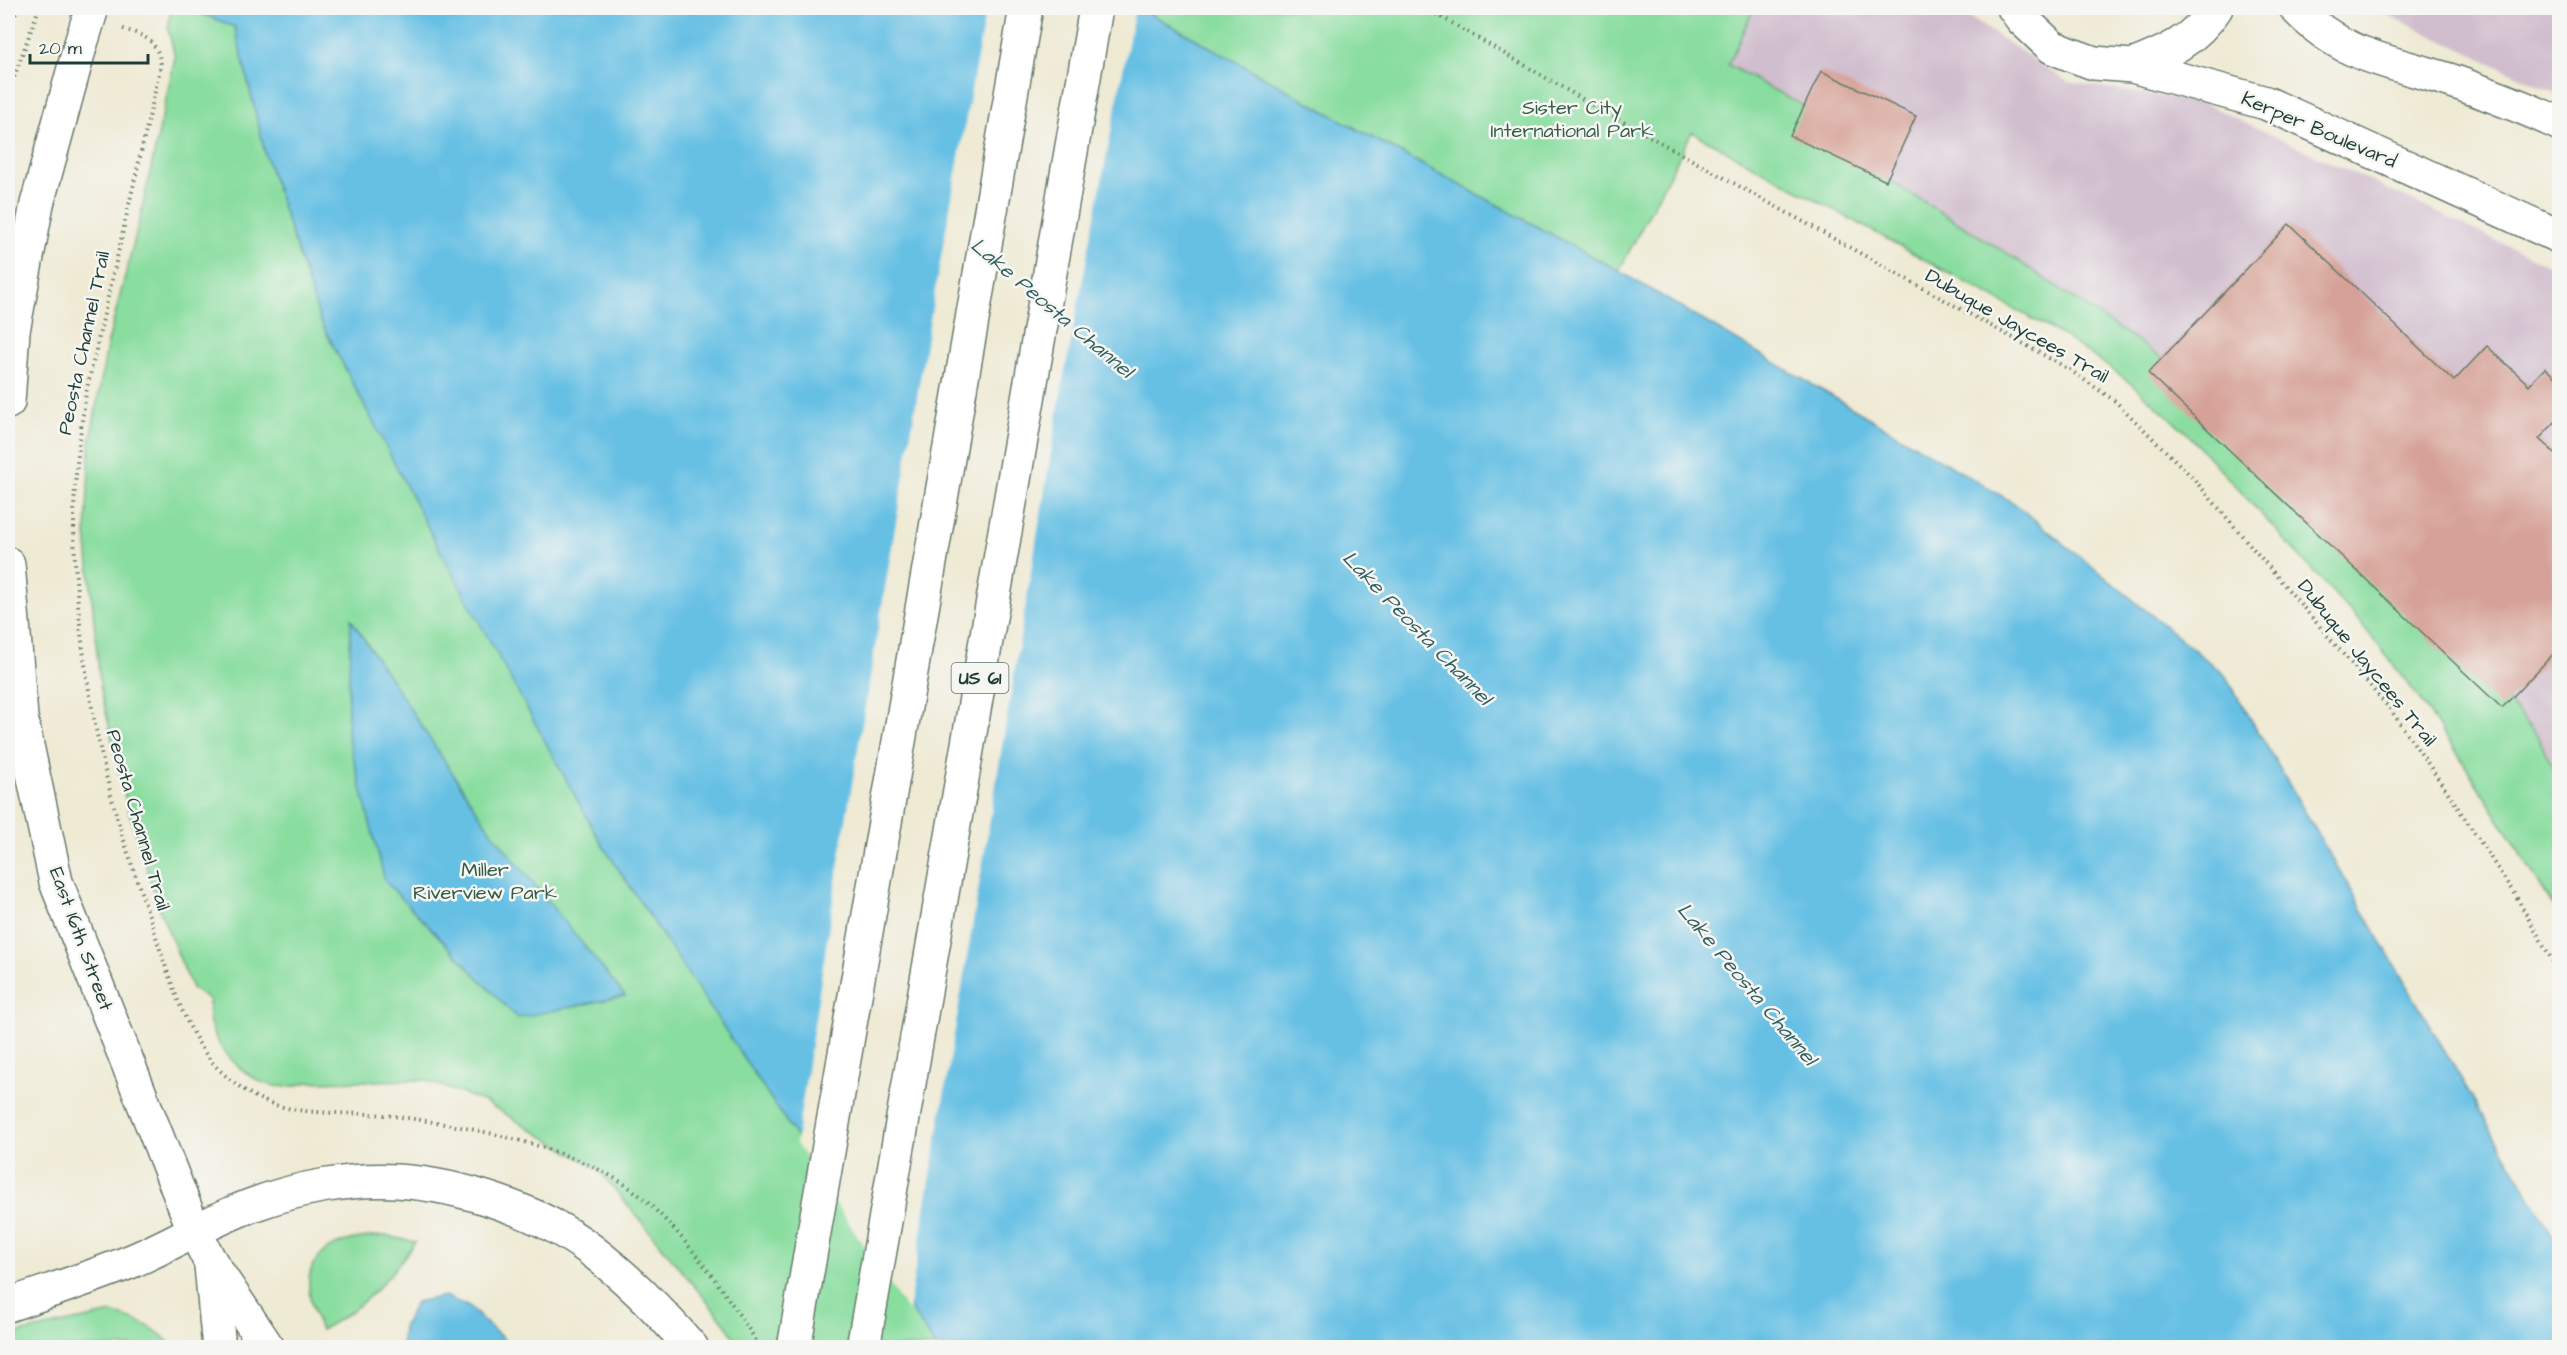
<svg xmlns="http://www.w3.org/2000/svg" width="2567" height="1355" font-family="'Architects Daughter',sans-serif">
	<rect width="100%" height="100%" fill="#f6f6f2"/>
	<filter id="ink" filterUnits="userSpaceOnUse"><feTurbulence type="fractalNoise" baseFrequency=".0167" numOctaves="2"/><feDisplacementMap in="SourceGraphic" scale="12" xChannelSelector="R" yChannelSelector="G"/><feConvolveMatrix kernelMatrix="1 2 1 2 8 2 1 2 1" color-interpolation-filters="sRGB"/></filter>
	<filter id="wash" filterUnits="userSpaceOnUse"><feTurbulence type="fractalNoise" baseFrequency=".008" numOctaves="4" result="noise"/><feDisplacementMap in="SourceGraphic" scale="24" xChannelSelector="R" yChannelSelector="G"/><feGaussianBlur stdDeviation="1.35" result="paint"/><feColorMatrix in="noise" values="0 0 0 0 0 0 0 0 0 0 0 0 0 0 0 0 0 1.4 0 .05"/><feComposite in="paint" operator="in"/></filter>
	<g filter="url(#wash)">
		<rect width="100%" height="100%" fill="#efead4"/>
		<path fill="#d0bdcd" d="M1754 8H1955L2068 82 2204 103 2559 270V778L2537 736 2509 702 2234 427 1800 125 1727 64Z
			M2373 8H2559V95Z"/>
		<path fill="#88dd9f" stroke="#548d6a" stroke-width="1.5" d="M171 8H187L235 27 266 157 321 322 365 407 946 1347H740L724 1322 598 1169 485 1102 425 1080 308 1082C296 1086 287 1088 275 1086 242 1081 200 1034 210 1000L192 988 160 911 127 805 100 686 86 533 90 443 107 346 141 214 175 57 168 29Z
			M1140 8H1754L1728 65 1807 108 1800 125 2008 254 2159 356 2234 427 2509 702 2537 736 2559 778V915L2456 751 2413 690 2360 622 2184 430 2123 377 2060 334 1692 132 1619 271 1362 132Z
			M387 1236 415 1242C386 1283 365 1306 321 1330 291 1264 318 1237 387 1236Z
			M112 1313C135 1320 158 1326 172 1347H8V1335Z"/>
		<path fill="#66c0e4" stroke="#427e8c" stroke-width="1.5" d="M187 8H1140L1362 132 1619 271 2014 503 2225 675 2559 1246V1347H936L601 843 437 545 321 322 266 157 235 27Z
			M351 619 490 830 625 996 517 1018 385 881 347 734Z
			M445 1296 469 1307 512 1347H401L403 1327 416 1302Z"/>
		<path fill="#efead4" d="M986 8H1135L1061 392 908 1312 796 1143 839 862 934 296Z"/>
		<g id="blocks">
			<path fill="#d6a196" d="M1821 71 1916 116 1886 181 1790 136Z
				M2289 224 2454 381 2487 346 2529 385 2545 368 2560 382V417L2539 439 2560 458V647L2502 708 2148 373Z"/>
		</g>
	</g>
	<g filter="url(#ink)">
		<use href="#blocks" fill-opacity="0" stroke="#687a6c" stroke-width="1.5"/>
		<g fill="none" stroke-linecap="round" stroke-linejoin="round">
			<g stroke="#687a6c" stroke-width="36">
				<path id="minor" d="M8 1305C49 1291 91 1278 132 1261 173 1244 212 1219 255 1204 298 1188 351 1178 397 1181 461 1185 540 1211 591 1250 629 1279 661 1312 692 1348"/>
			</g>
			<g stroke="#687a6c" stroke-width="36">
				<path id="major" d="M2014 8 2022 19 2052 47 2072 55 2094 63 2132 66 2266 103 2560 237
					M2296 8C2343 58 2390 61 2452 81 2489 94 2524 107 2560 124
					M2132 66C2168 52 2194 41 2216 8
					M8 402 13 331 37 204 79 50
					M8 564 21 717 56 882 194 1230 210 1261"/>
			</g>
			<g stroke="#687a6c" stroke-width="36">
				<path id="highway" d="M210 1261 268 1348
					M211 1266 219 1348
					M794 1348 1026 8
					M863 1348 1096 8"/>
			</g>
			<path stroke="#687a6c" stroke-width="4" stroke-dasharray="1.5 4.5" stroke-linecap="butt" d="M1426 8 1591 104 2067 368 2115 401 2193 478 2390 709 2449 794 2517 898 2560 974
				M8 24 20 8
				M123 29C146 36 157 40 161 65L86 393C80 435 74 477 74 520 74 610 90 719 114 806 124 844 138 883 151 921 165 965 183 1027 212 1062 222 1074 240 1088 254 1096 296 1119 347 1110 393 1116 467 1126 588 1148 645 1200 690 1241 724 1291 757 1342
				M8 94 39 8"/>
			<use href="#minor" stroke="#fff" stroke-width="33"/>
			<use href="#major" stroke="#fff" stroke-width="33"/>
			<use href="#highway" stroke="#fff" stroke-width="33"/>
			<g stroke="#687a6c" stroke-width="36" stroke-linecap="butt">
				<path id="major-bridge" d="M79 50 92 8"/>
			</g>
			<use href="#major-bridge" stroke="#fff" stroke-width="33"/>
		</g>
	</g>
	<g text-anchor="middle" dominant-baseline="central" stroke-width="5" stroke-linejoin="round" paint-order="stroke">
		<rect fill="#f6f6f2" stroke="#60746d" stroke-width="1.5" x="951.5" y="663" width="57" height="30" rx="4.5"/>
		<g font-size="18" font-weight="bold" fill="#1f3d34">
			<text x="980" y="678">US 61</text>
		</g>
		<g font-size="20" fill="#345d49" stroke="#f6f6f2">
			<text x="1572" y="108">Sister City<tspan x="1572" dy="23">International Park</tspan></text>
			<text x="485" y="870">Miller<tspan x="485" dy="23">Riverview Park</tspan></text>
		</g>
		<g font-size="20" fill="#1f3d34" stroke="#f6f6f2">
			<text transform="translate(2319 130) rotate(23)">Kerper Boulevard</text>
			<text transform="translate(2017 326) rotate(30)">Dubuque Jaycees Trail</text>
			<text transform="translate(84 343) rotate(-78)">Peosta Channel Trail</text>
			<text transform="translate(2367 663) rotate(51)">Dubuque Jaycees Trail</text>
			<text transform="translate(138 820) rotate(74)">Peosta Channel Trail</text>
			<text transform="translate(81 939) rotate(70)">East 16th Street</text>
		</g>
		<g font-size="21" font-style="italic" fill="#315e60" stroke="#f6f6f2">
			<text transform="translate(1052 308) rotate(40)">Lake Peosta Channel</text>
			<text transform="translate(1417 628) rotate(46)">Lake Peosta Channel</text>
			<text transform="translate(1747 984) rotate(50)">Lake Peosta Channel</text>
		</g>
	</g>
	<rect width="2567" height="1355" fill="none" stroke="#f6f6f2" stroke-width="30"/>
	<path d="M30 54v9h118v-9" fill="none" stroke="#1f3d34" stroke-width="3"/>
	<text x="39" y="54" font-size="18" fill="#1f3d34" stroke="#f6f6f2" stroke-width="4.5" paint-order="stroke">20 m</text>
</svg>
